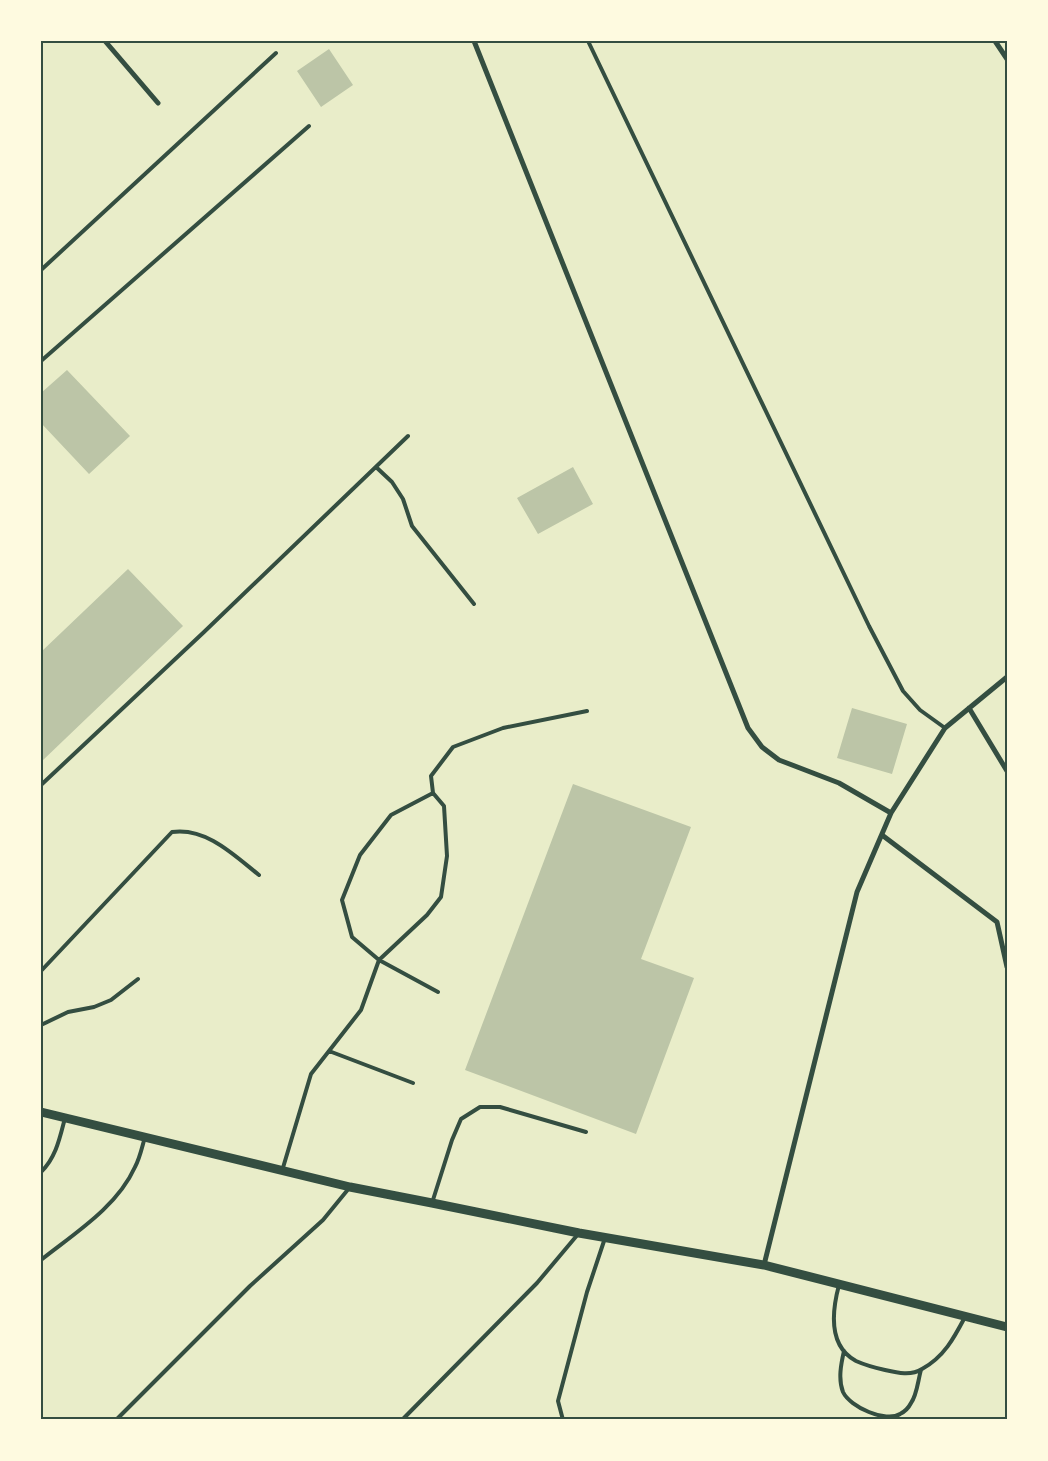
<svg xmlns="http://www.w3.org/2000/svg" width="1048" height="1461" font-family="'Work Sans',sans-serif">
	<rect width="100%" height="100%" fill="#e9edc9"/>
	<path fill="#bcc5a7" d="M329 49 353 85 321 107 297 71Z
		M67 370 130 436 89 474 41 423V393Z
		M573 467 593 504 538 534 517 498Z
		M128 569 183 626 41 762V652Z
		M852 708 907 724 892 774 837 758Z
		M573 784 691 827 641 959 694 978 636 1134 465 1070Z"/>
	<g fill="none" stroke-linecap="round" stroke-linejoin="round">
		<path stroke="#344e41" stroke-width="4" d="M588 41 869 626 903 691 920 710 945 728
			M41 270 276 53
			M41 361 309 126
			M376 467 392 482 403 499 412 526 474 604
			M41 785 204 632 408 436
			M433 793 391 815 360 855 342 900 352 937 379 960 438 992
			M41 971 172 832C206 827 234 855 259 875
			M41 1025 68 1012 94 1007 111 1000 138 979
			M329 1051 413 1083
			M282 1171 311 1074 361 1010 379 960 427 915 441 897 447 856 444 806 433 793 431 776 453 747 503 728 587 711
			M41 1172C56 1158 60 1137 65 1118
			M432 1203 452 1140 461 1119 480 1107H500L586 1132
			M41 1260C75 1233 117 1207 135 1167 140 1158 142 1147 145 1137
			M839 1285C832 1311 828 1346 856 1361 865 1365 876 1368 885 1370 898 1373 911 1376 922 1369 944 1357 954 1338 965 1317
			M844 1351C841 1364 838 1379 843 1392 850 1407 886 1423 900 1414 904 1412 909 1407 911 1403 917 1395 918 1380 921 1370
			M116 1420 250 1286 323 1220 350 1187
			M402 1420 537 1283 579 1233
			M563 1420 558 1401 587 1292 605 1238"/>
		<path stroke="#344e41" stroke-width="5" d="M105 41 158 103
			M474 41 748 728 762 747 779 760 839 783 891 813
			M995 41 1007 59
			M969 708 1007 771
			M882 835 997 922 1007 967
			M764 1265 857 892 891 813 945 728 1007 677"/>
		<path stroke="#344e41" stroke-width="9" d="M41 1112 350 1187 432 1203 579 1233 764 1265 1007 1327"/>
	</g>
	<rect width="1048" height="1461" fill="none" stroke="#fefae0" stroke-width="85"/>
	<rect x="42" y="42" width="964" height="1376" fill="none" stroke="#344e41" stroke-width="2"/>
</svg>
